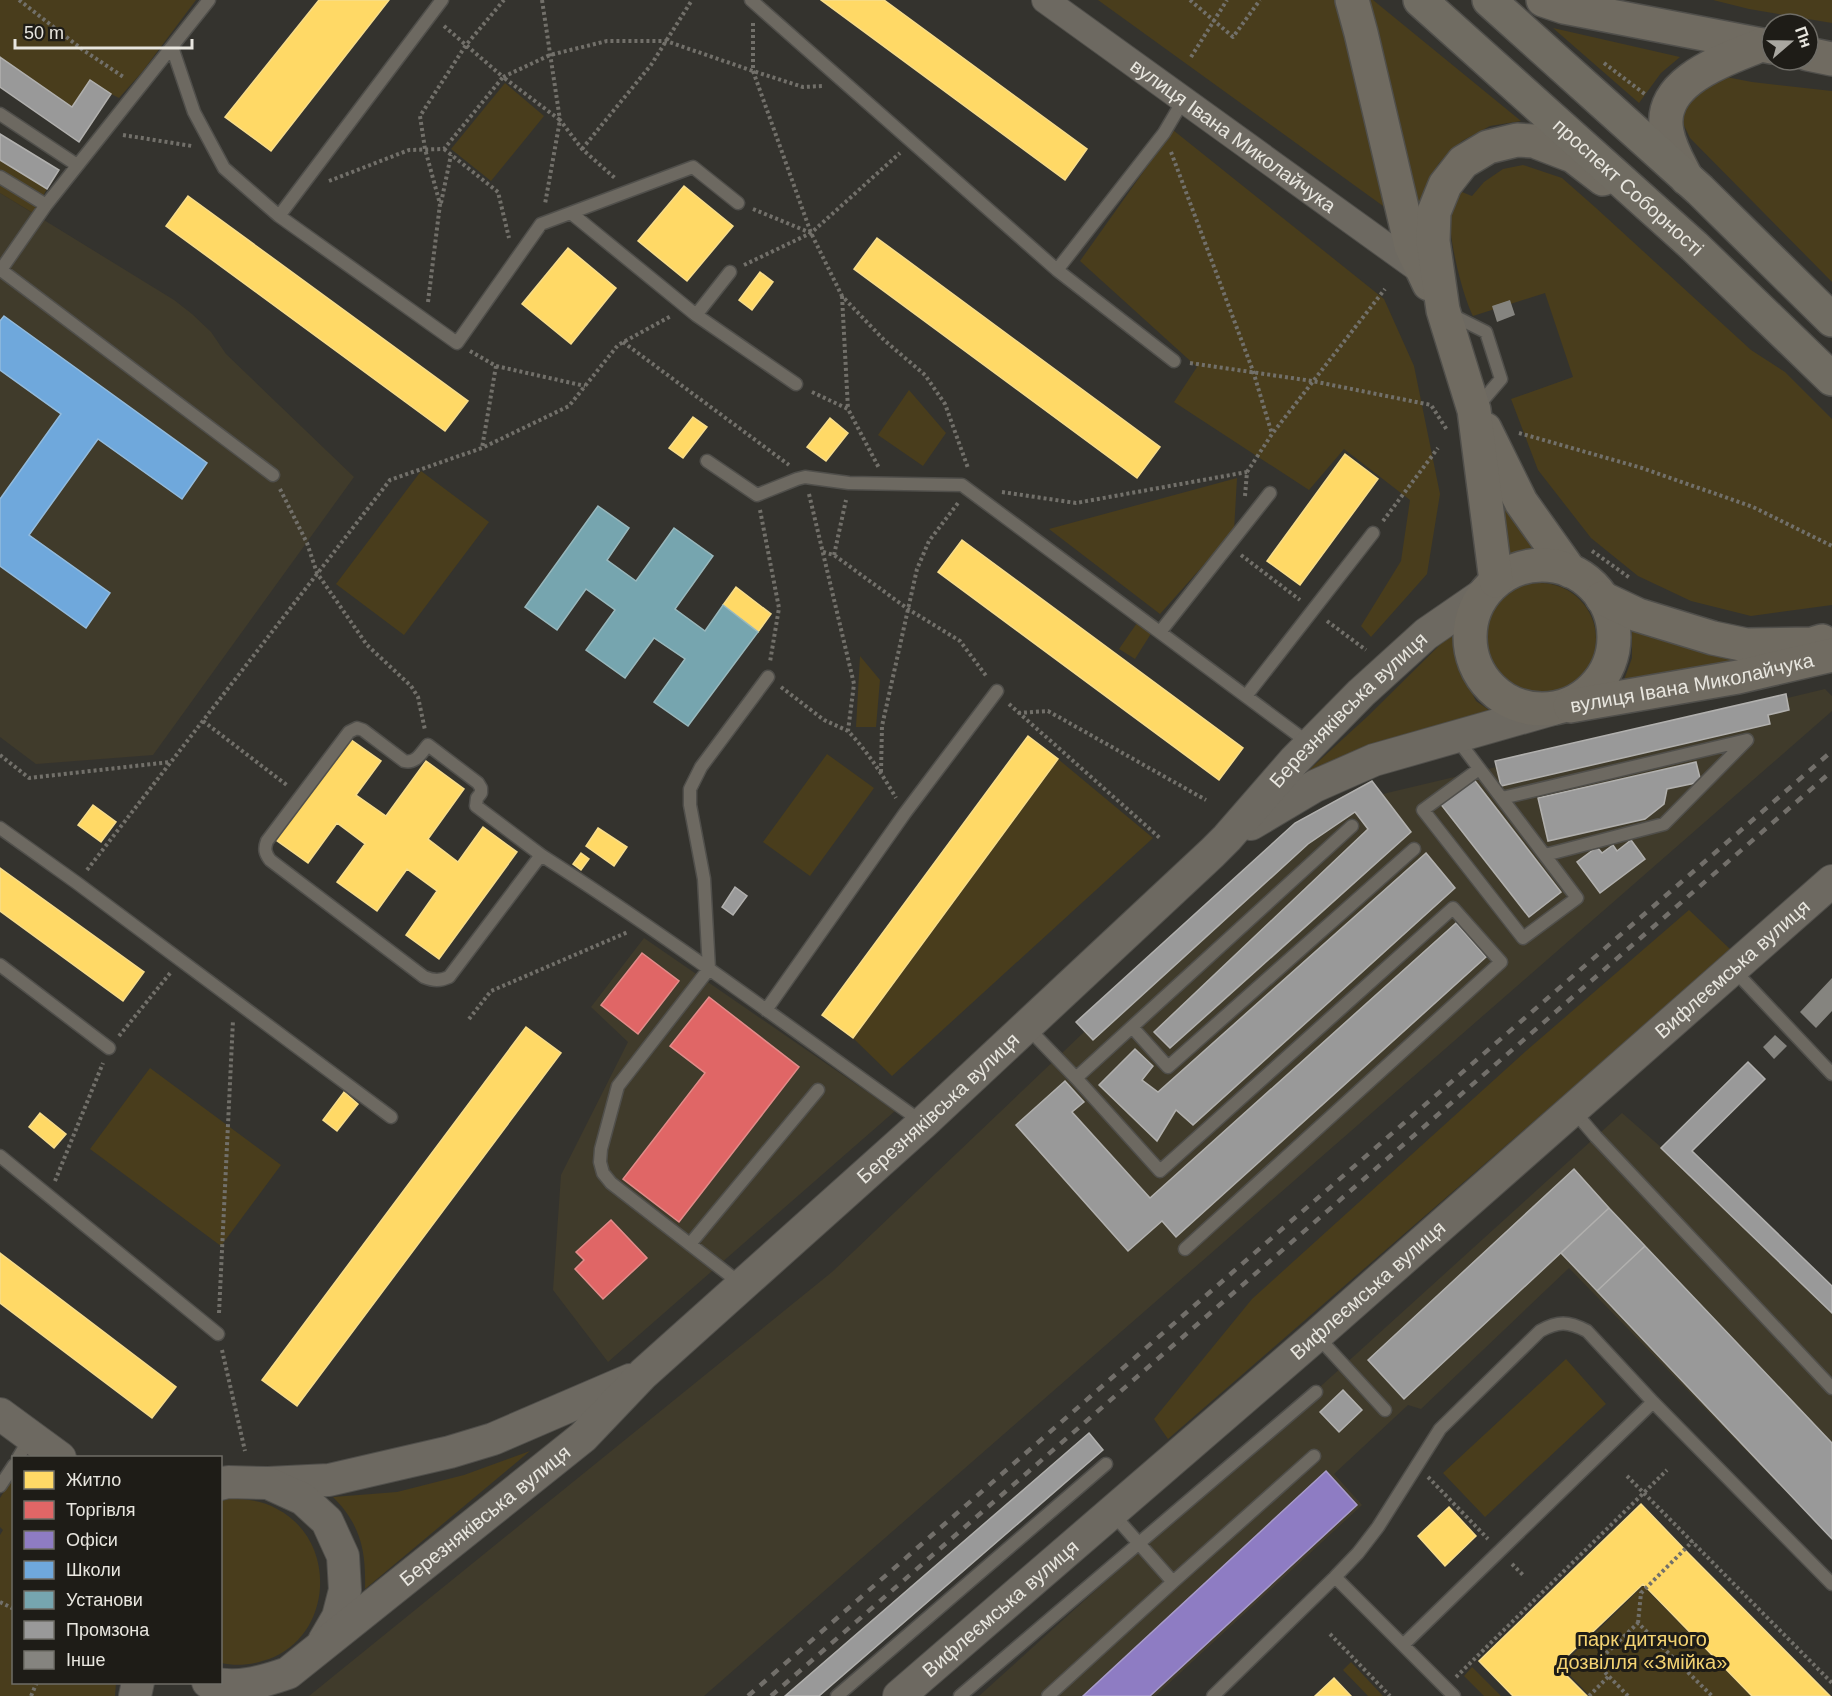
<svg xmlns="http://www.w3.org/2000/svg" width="1832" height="1696" font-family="Helvetica,sans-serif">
	<rect width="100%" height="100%" fill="#34332e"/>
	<path fill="#403b2b" d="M0 193 174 300 192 314 211 332 226 354 354 477 153 755 36 764 0 737Z
		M1825 689 1832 696V711L704 1696H309L832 1272 1227 896 1322 815 1387 793Z
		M644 938 895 1111 608 1362 553 1290 561 1175 628 1042 591 1007Z
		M1622 1113 1662 1148 1832 1313V1539L1569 1268 1421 1409 1408 1405 1334 1474 1362 1505 1155 1696H979Z"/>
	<path fill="#493d1c" d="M0 0H196L142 72 119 98 111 94 90 80 72 107 0 57Z
		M1098 0H1338L1390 211Z
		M1369 0H1373L1521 121 1490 126 1462 141 1439 163 1424 190 1416 221Z
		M1713 0H1832V23L1749 9Z
		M1553 28 1680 57 1661 73 1639 103Z
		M1726 77 1752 82 1832 91V282L1690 138 1680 117 1682 99Z
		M505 83 544 116 491 181 451 149Z
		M1173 130 1384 299 1414 366 1440 494 1427 574 1371 637 1361 626 1401 561 1410 500 1344 449 1309 490 1174 402 1197 367 1080 261Z
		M0 160 47 189 33 213 0 193Z
		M1523 165 1562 178 1596 208 1751 350 1785 372 1832 419V605L1751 616 1691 601 1638 576 1591 538 1538 470 1511 399 1573 377 1545 293 1473 316C1462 294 1448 237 1450 212 1451 205 1455 197 1457 190L1472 196 1484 182 1503 169Z
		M909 390 946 433 923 466 878 435Z
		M421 471 489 522 404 635 336 584Z
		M1237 478 1234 531 1160 614 1049 529Z
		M1496 478 1540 551 1515 554 1499 564Z
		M1484 639a56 56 0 1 1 112 0a56 56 0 1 1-112 0Z
		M1632 622 1754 660 1621 688 1632 658Z
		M1137 623 1152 632 1135 659 1119 649Z
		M1457 628 1458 666 1476 701 1499 717 1285 792 1368 716Z
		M860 656 880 680 876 727H856Z
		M827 754 874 788 810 876 763 842Z
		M1058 759 1153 838 892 1076 853 1038Z
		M1689 910 1731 950 1168 1439 1154 1419 1252 1299 1526 1051Z
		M150 1068 281 1165 221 1246 90 1149Z
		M1566 1359 1606 1404 1485 1517 1443 1473Z
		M530 1451 365 1589C366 1551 361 1525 333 1497L397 1492 464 1475Z
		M13 1477 14 1682 116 1683 115 1696H0V1535L3 1530 0 1527V1498Z
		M229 1499C246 1499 262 1500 277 1509 336 1539 334 1630 274 1657 257 1664 239 1667 221 1663V1501Z
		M1643 1586 1751 1696H1590L1561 1666Z
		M1351 1662 1383 1696H1368L1343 1670Z
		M1472 1667 1501 1696H1484L1464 1676Z"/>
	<path fill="#ffd966" stroke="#f8dd8a" stroke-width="1.5" d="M319 0H389L271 151 225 117Z
		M821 0H884L1087 149 1065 180Z
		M684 186 733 226 687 281 638 241Z
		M188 196 468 401 445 431 166 226Z
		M877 238 1160 447 1137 478 854 269Z
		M568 248 616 288 571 344 522 304Z
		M760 272 773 282 752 310 739 300Z
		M693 417 707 427 683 458 669 448Z
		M830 418 848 433 826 461 807 447Z
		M1345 454 1378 479 1300 585 1267 561Z
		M962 540 1243 748 1219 780 938 572Z
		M736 587 771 614 758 632 723 605Z
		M1028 736 1058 759 853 1038 822 1015Z
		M350 739 381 761 356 795 386 816 426 761 464 789 428 839 458 862 483 827 517 852 439 959 406 935 437 891 407 869 377 911 337 882 365 844 337 823 308 863 276 840Z
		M93 805 116 822 101 842 78 825Z
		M598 828 627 847 614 866 586 846Z
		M581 853 589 859 581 870 573 864Z
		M0 868 144 972 123 1001 0 911Z
		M526 1027 561 1053 297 1406 262 1380Z
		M344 1092 358 1104 337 1131 323 1120Z
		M40 1113 66 1134 54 1148 29 1127Z
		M0 1253 176 1387 152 1418 0 1303Z
		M1641 1504 1688 1553 1830 1696H1752L1643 1584 1557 1666 1587 1696H1513L1479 1661Z
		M1449 1507 1476 1536 1445 1566 1418 1536Z
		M1334 1678 1351 1696H1315Z"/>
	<path fill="#e06666" stroke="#e28c8a" stroke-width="1.5" d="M642 953 679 981 638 1034 601 1005Z
		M709 997 799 1067 679 1222 623 1179 705 1073 670 1046Z
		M611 1220 647 1258 603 1299 575 1269 584 1260 576 1252Z"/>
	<path fill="#8e7cc3" stroke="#a99ccb" stroke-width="1.5" d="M1326 1471 1357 1505 1150 1696H1083Z"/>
	<path fill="#6fa8dc" stroke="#93bbdd" stroke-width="1.5" d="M4 316 207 463 182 499 98 439 29 535 110 593 86 628 0 566V499L61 414 0 370V321Z"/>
	<path fill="#76a5af" stroke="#98b8bd" stroke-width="1.5" d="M598 506 629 528 607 560 636 581 674 528 713 556 675 609 705 631 723 605 758 632 688 726 654 702 685 659 654 638 625 678 586 650 615 610 586 589 557 630 525 607Z"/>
	<path fill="#999" stroke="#b1b0ae" stroke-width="1.5" d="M0 57 72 107 90 80 111 94 79 142 0 87Z
		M0 134 59 170 47 189 0 160Z
		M1786 694 1789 710 1768 715 1770 724 1501 786 1495 761Z
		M1696 762 1701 782 1667 789 1664 804 1645 819 1548 841 1538 798Z
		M1472 777 1561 892 1529 917 1439 802Z
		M1372 781 1411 832 1170 1048 1154 1032 1368 829 1355 812 1308 844 1093 1040 1076 1022 1295 823Z
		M1631 840 1645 859 1600 893 1577 862 1597 847 1602 853 1613 845 1617 851Z
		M1426 853 1455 888 1193 1125 1176 1110 1157 1141 1099 1085 1135 1049 1153 1066 1142 1080 1158 1092Z
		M735 887 747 896 733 915 722 907Z
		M1456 923 1486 957 1176 1237 1162 1221 1128 1251 1016 1125 1065 1081 1084 1102 1072 1112 1150 1198Z
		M1748 1062 1765 1079 1692 1151 1832 1286V1313L1661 1148Z
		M1574 1169 1609 1208 1404 1399 1368 1360Z
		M1609 1208 1645 1246 1597 1291 1561 1253Z
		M1645 1246 1832 1443V1539L1597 1291Z
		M1343 1390 1362 1410 1339 1432 1320 1412Z
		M1089 1433 1103 1450 819 1696H785Z"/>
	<path fill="#85847f" d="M1510 300 1515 315 1497 322 1492 306Z
		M1832 978V1011L1816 1028 1800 1012Z
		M1775 1035 1787 1046 1774 1059 1763 1047Z"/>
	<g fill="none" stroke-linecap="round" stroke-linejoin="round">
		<g stroke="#504f4b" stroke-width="15">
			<path id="service" d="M751 0 1057 270 1174 361
				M172 47 194 112 224 168 279 216 457 343 541 224 693 167 738 203
				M0 114 77 165
				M0 177 46 205
				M571 213 696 315 730 272
				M279 216 442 0
				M1 270 273 475
				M1057 270 1164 133 1184 99
				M0 271 46 205 209 0
				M1450 314 1486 332 1501 379 1477 407
				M696 315 796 384
				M707 461 757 495 797 479 805 477 849 483 962 485 1310 744
				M1160 632 1270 493
				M1246 696 1373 533
				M357 728 363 730 404 761C416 764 421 753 428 745L478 783 481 788V793L477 798 476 806 541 855 449 977C440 981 434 981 424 977L270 860C265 853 264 849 267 841L349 732Z
				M1457 739 1577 898 1523 938 1423 810 1479 769
				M1502 798 1747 740 1664 824 1545 855
				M0 828 77 883 391 1117
				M541 855C672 939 796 1032 922 1122
				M0 965 109 1048
				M1732 968 1832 1074
				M766 1010 905 813 997 691
				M1027 1027 1076 1078 1352 826
				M1132 1027 1168 1067 1414 849
				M1076 1078 1160 1171 1453 908 1501 962 1185 1249
				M1573 1110 1596 1137 1832 1388
				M0 1156 218 1334
				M690 1244 818 1090
				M741 1284 611 1183 603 1173 600 1162 601 1149 618 1086 709 969 704 879 690 805V789L701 767 768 677
				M1317 1336 1385 1410
				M18 1458 30 1438
				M0 1486 14 1465
				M1335 1577 1358 1553 1378 1527 1440 1429 1540 1331C1558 1321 1568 1321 1587 1331L1653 1402
				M1173 1582 1314 1456
				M1403 1645 1454 1696
				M837 1696 1106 1464
				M960 1696 1316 1392
				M1048 1696 1173 1582 1112 1513
				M1213 1696 1335 1577 1403 1645 1653 1402 1832 1584"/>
		</g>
		<g stroke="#504f4b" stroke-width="28">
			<g id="minor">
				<path id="s1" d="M1045 0 1421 271"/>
			</g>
		</g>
		<g stroke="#504f4b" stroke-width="34">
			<g id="tertiary">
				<path d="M1251 824 1315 786 1374 760 1553 709"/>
				<path d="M0 1414 60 1458"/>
				<path d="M268 1483 329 1480 450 1452 493 1439 630 1380"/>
				<path d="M220 1484 228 1482 268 1483 303 1499 327 1521 343 1556 345 1590 338 1617 324 1641"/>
				<path id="s2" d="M208 1682C236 1690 262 1682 288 1673L583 1437 643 1374 923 1123 1212 853 1227 838 1294 761 1361 693 1426 634 1484 594"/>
				<path d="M135 1696 138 1682"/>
				<path id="s3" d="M899 1696 1317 1335 1832 881"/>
			</g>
		</g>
		<g stroke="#504f4b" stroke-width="36">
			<g id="secondary">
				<path d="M1352 0 1361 33 1411 246 1429 284"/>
				<path d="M1543 0 1564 7 1772 47"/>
				<path d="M1808 54 1832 59"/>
				<path d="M1687 179C1679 163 1670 149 1667 132 1656 81 1725 60 1761 45"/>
				<path d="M1485 429 1521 502 1570 571"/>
				<circle cx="1542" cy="637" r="72"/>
				<path d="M1496 581 1474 410 1443 310 1433 241 1434 212 1445 185 1463 162 1488 147 1517 140 1534 141 1573 156 1603 179"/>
				<path d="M1602 598 1638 615 1713 638 1746 645 1812 644 1822 641"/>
				<path id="s4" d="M1570 706 1738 677 1832 655"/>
			</g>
		</g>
		<g stroke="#504f4b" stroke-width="36">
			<g id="trunk">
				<path id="s5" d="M1420 0 1694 246 1832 379"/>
				<path d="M1489 0 1700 190 1832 320"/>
			</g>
		</g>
		<path stroke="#72706a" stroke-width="4" stroke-dasharray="3 3" stroke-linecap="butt" d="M19 0 83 50 125 78
			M542 0 560 120 582 149 616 179
			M1190 0 1233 37 1260 0
			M753 23V71L811 233 842 296 884 340 925 375 945 404 968 468
			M444 26 503 77 550 55 607 41H666L753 71 803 87 823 86
			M1191 57 1227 0
			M1604 63 1646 95
			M123 135 192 146
			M444 149 498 192 509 238
			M582 149 651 65 692 0
			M1171 152 1253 371 1272 434
			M329 181 409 150 444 149 503 77 560 120 545 204
			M441 203 451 155
			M753 209 811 233
			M744 265 811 233 900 153
			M842 296 848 409
			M428 302 440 204 425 149 420 116 466 45 504 0
			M623 342 789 465
			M470 351 496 366 482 448
			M1190 363 1312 381 1431 405 1447 430
			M496 366 585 386
			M812 392 848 409 879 468
			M1519 433 1642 468 1753 507 1832 546
			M280 489 307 543 317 573 367 645 411 686 418 697 425 730
			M1002 492 1076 503 1247 472
			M809 494 854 684 848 731C867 751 882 774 896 798
			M1245 496 1247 472 1272 434 1385 289
			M760 510 779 608 770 662
			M1383 521 1438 448
			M1592 551 1630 578
			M823 552 834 555 908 609 960 641 987 677
			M834 555 846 500
			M1241 555 1300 600
			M1327 621 1366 650
			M781 687 824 720 848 731
			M1009 704 1161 839
			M1018 713 1048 711 1206 800
			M203 721 288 786
			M0 755 29 778 170 762
			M881 772 882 726 917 569 929 541 958 503
			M87 870 390 480 482 448 569 406 618 345 671 316
			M469 1019 491 991 628 932
			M119 1036 171 972
			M55 1181 103 1063
			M219 1313 233 1020
			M222 1350 245 1451
			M1627 1476 1832 1683
			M1428 1477 1488 1539
			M1512 1564 1524 1576
			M0 1602 14 1609
			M1638 1623 1641 1593 1693 1541
			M1330 1634 1390 1696
			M1571 1664 1596 1663
			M1456 1677 1667 1470
			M31 1696 37 1682
			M1589 1696 1609 1676
			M1628 1696 1596 1663 1638 1623 1712 1696"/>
		<use href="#service" stroke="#6d6961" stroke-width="12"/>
		<use href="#minor" stroke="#6d6961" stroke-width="26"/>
		<use href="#tertiary" stroke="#6d6961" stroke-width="32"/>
		<use href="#secondary" stroke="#706b61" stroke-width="33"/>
		<use href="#trunk" stroke="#706c62" stroke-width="33"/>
		<path stroke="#726f6a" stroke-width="4.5" stroke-dasharray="8 8" stroke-linecap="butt" d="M748 1696 1274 1236 1832 751
			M771 1696 1832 771"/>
	</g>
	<g text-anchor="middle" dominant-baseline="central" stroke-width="6" stroke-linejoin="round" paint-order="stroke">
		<g font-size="20" fill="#e8e6df" stroke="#1e1c17">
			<text stroke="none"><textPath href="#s1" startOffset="232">вулиця Івана Миколайчука</textPath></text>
			<text stroke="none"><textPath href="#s5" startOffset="280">проспект Соборності</textPath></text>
			<text stroke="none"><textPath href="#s4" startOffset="124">вулиця Івана Миколайчука</textPath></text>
			<text stroke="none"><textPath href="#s2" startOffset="1516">Березняківська вулиця</textPath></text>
			<text stroke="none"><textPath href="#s3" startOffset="1106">Вифлеємська вулиця</textPath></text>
			<text stroke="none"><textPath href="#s2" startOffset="944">Березняківська вулиця</textPath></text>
			<text stroke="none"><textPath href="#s3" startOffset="620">Вифлеємська вулиця</textPath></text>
			<text stroke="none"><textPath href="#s2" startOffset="334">Березняківська вулиця</textPath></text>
			<text stroke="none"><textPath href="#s3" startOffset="134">Вифлеємська вулиця</textPath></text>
		</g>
		<g font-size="20" fill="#f4d372" stroke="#1e1c17">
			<text x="1642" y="1639">парк дитячого<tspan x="1642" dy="23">дозвілля «Змійка»</tspan></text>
		</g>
	</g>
	<rect x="12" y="1456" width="210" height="228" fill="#1e1c17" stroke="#6f6d67" stroke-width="1.5"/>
	<rect x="24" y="1471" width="30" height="18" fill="#ffd966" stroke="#6f6d67" stroke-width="1.5"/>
	<text x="66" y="1486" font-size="18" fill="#e8e6df">Житло</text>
	<rect x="24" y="1501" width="30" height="18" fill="#e06666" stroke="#6f6d67" stroke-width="1.5"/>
	<text x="66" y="1516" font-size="18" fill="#e8e6df">Торгівля</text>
	<rect x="24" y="1531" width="30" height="18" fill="#8e7cc3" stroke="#6f6d67" stroke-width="1.5"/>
	<text x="66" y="1546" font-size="18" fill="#e8e6df">Офіси</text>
	<rect x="24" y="1561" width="30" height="18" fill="#6fa8dc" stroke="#6f6d67" stroke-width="1.5"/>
	<text x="66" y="1576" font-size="18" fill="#e8e6df">Школи</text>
	<rect x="24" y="1591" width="30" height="18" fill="#76a5af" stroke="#6f6d67" stroke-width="1.5"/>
	<text x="66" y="1606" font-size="18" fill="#e8e6df">Установи</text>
	<rect x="24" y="1621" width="30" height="18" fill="#999999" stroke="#6f6d67" stroke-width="1.5"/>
	<text x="66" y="1636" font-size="18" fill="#e8e6df">Промзона</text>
	<rect x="24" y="1651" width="30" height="18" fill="#85847f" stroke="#6f6d67" stroke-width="1.5"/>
	<text x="66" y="1666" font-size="18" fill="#e8e6df">Інше</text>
	<g transform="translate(1790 42) rotate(70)"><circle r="28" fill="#1e1c17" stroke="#6f6d67" stroke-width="1.5"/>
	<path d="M0-4.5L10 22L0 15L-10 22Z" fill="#a9a7a1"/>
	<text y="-9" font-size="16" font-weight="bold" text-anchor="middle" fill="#e8e6df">Пн</text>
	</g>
	<path d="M15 39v9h177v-9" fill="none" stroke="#e8e6df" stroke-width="3"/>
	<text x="24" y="39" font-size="18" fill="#e8e6df" stroke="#1e1c17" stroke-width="4.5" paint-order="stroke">50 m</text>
</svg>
